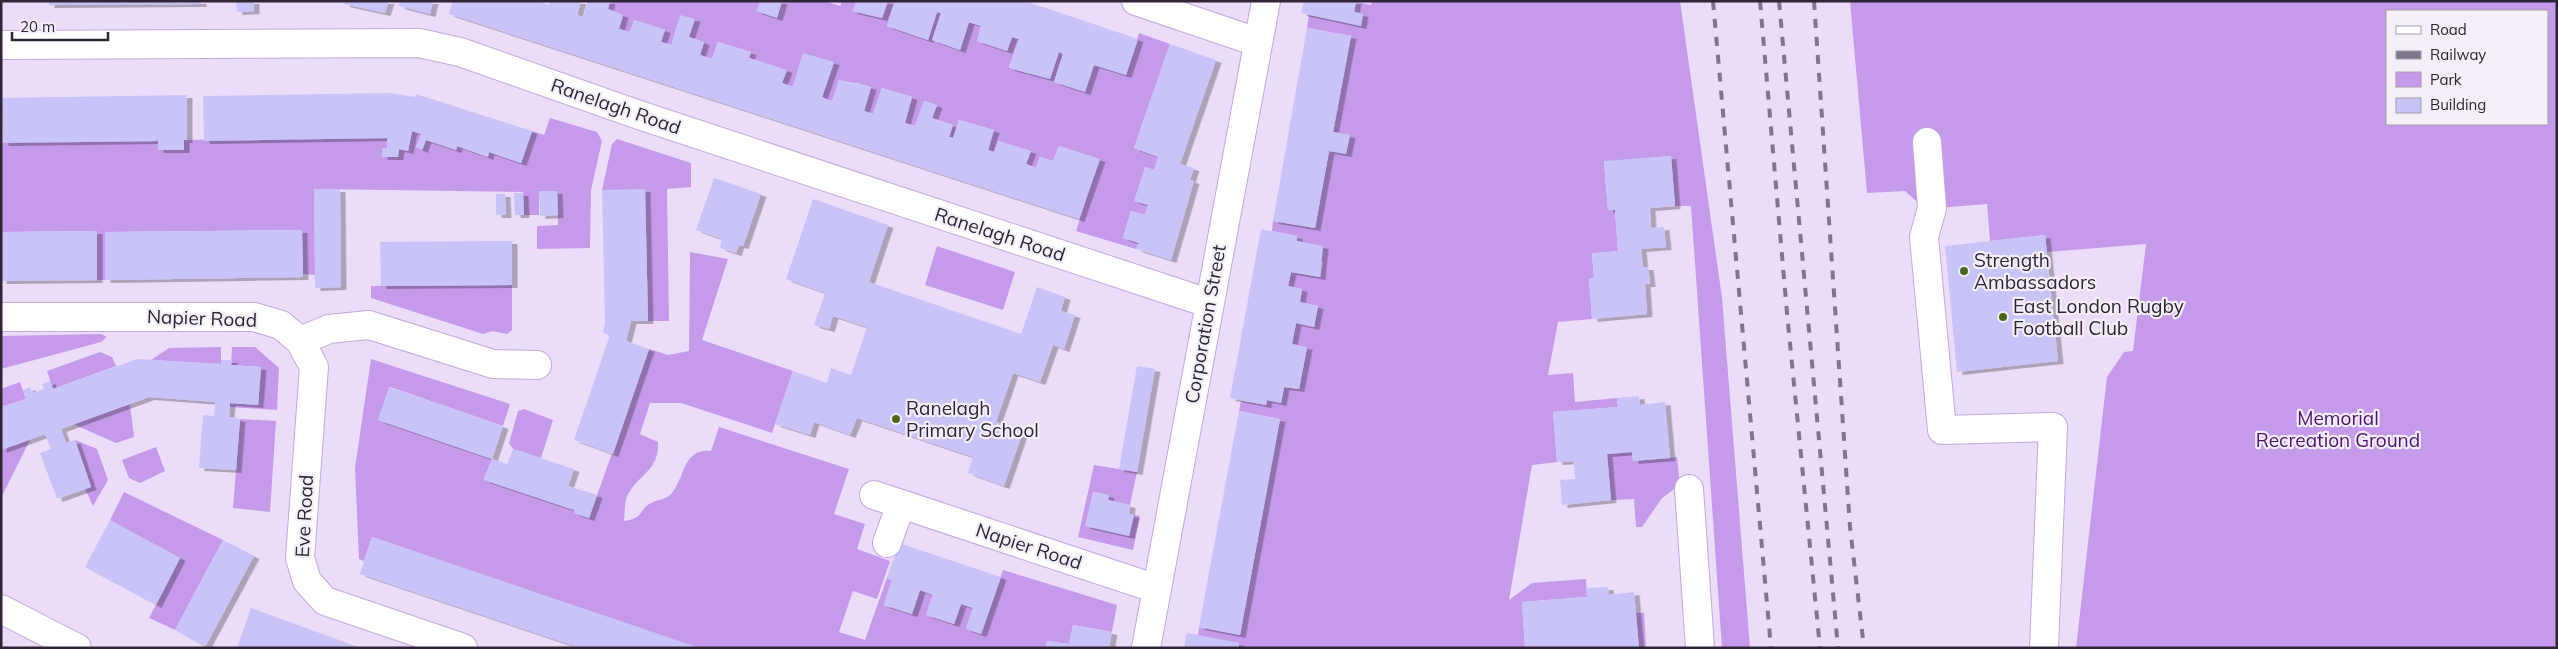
<svg xmlns="http://www.w3.org/2000/svg" width="2558" height="649" font-family="Mulish,sans-serif">
	<defs>
		<filter id="shadow"><feDropShadow dx="5.5" dy="3" stdDeviation="0" flood-color="#0004"/></filter>
	</defs>
	<rect width="100%" height="100%" fill="#ebdcfa"/>
	<path fill="#c59aeb" fill-rule="evenodd" d="M610 1H760L757 11 777 17 782 1H825L840 6 842 1H856L853 11 882 18 888 1H895L887 26 928 40 937 12 941 13 932 40 960 50 969 22 981 26 977 41 1007 51 1012 37 1019 39 1009 67 1029 74 1059 52 1063 54 1054 82 1069 87 1094 65 1126 75 1139 33 1170 44 1134 148 1158 157 1154 170 1145 167 1135 200 1148 205 1145 215 1131 211 1123 238 1139 243 1136 249 1076 231 1099 159 1059 146 1053 161 1040 157 1036 168 1026 164 1030 151 998 141 994 152 988 150 994 130 959 120 953 138 949 137 953 125 932 118 937 105 924 101 915 126 905 123 912 97 882 88 873 114 864 111 871 87 839 80 832 101 822 97 834 63 803 54 793 87 782 83 786 70 749 58 751 52 718 42 712 59 700 55 704 42 689 37 671 45 661 42 665 30 634 20 630 32 619 29 623 15 608 9Z
		M1372 1H1680L1722 298 1750 648H1722L1691 206H1675L1671 156 1604 162 1608 210H1615L1618 251 1592 254 1594 278H1589L1592 319 1558 322 1548 375 1573 373 1575 402 1617 398 1618 407 1553 412 1557 462 1532 465 1509 600 1532 583 1586 579 1587 597 1522 602 1525 648H1239V643L1198 636 1199 627 1240 635 1280 419 1239 411 1241 401 1266 405 1267 400 1281 403 1284 387 1299 389 1307 348 1292 344 1296 323 1314 327 1318 306 1300 302 1302 289 1288 286 1291 272 1320 277 1323 263 1297 241V236L1272 231 1273 221 1315 228 1329 151 1346 153 1349 135 1333 132 1351 36 1307 28 1309 15 1360 25 1363 14 1354 12 1356 2 1371 5Z
		M1850 1H2557V648H2076L2107 377 2124 352 2133 351 2146 244 2047 252 2045 235 1990 241 1987 204 1925 209 1905 191 1867 193ZM2387 11H2547V124H2387Z
		M550 118 597 132 602 141 591 190 590 248 537 249V226L558 225 557 191H539V215H524L523 192 314 189 315 275 303 274 302 230 105 232V280H97V231L1 232V142L158 141V150H183L184 140 387 138V148H382L392 156 397 157 399 149 408 151 412 131 421 134 422 150 426 140 456 150 457 146 487 157 489 152 521 163 532 131 544 135Z
		M617 139 691 163V187L667 189 669 321H648L645 190H602L612 144Z
		M937 246 1015 272 1003 310 925 285Z
		M690 252 728 259 702 340 793 371 772 433 681 403H650L640 434 658 442C659 469 643 472 630 491 624 499 625 511 624 521 645 518 637 511 651 503 658 499 666 500 672 493 685 477 683 448 711 451L719 427 849 469 834 514 865 524 857 549 890 561 877 599 853 591 839 632 865 640 887 578 892 580 884 605 911 614 920 590 933 595 926 615 954 624 961 604 973 608 966 628 981 634 1003 570 1117 605 1112 632 1073 625 1069 644 1047 641 1046 648H698L372 537 364 561 359 559 355 468 371 359 510 404 503 426 390 387 378 420 492 459 484 479 574 510V513L589 518 649 349 668 355 689 351Z
		M512 285V330L507 334 492 331 483 334 371 298V286Z
		M101 334 107 337 101 342 1 369V336Z
		M221 347V364L151 360 169 348Z
		M232 347H255L279 368 277 410 230 407V403L258 405 261 367 231 365Z
		M100 352 112 357 116 366 53 389 47 371Z
		M20 382 26 399 1 407V389Z
		M130 404 134 437 116 443 73 424Z
		M524 409 553 420 541 458 513 449 509 443 518 411Z
		M240 419 276 421 270 512 233 508Z
		M30 440 1 498V450Z
		M75 440 97 449 108 480 93 506 85 489 91 487Z
		M156 447 165 471 140 483 129 478 122 460Z
		M1632 452 1633 461 1677 457 1680 485 1662 498 1642 527H1636L1634 499 1611 500 1607 454Z
		M1094 465 1137 472 1130 505 1108 500 1109 495 1093 492 1086 526 1129 535 1134 515 1140 516 1133 550 1078 537Z
		M124 492 223 540 175 630 149 618 180 558 110 520Z
		M1636 613H1644L1646 648H1639Z"/>
	<path fill="#c8c4f8" filter="url(#shadow)" d="M49 1H201V4L49 5Z
		M236 1H254V11L237 12Z
		M345 1H389L385 13 344 4Z
		M400 1H433L430 14 399 6Z
		M453 1H538L549 5 551 1H581L577 15 583 17 588 1H610L608 9 623 15 619 29 630 32 634 20 648 24 665 30 661 42 671 45 680 15 695 19 689 37 704 42 700 55 712 59 718 42 751 52 749 58 787 70 782 83 793 87 803 53 834 62 822 97 826 99 832 101 839 80 853 84 855 82 871 87 864 111 873 114 882 88 912 97 905 123 915 126 924 101 937 105 932 118 953 125 949 137 953 138 959 120 994 130 988 150 994 152 998 141 1031 151 1026 164 1036 168 1040 157 1053 161 1059 146 1100 159 1079 219 449 14Z
		M760 1H782L777 18 756 11Z
		M856 1H888L882 18 852 11Z
		M895 1H1025L1138 39 1126 75 1094 65 1085 92 1054 82 1063 54 1059 52 1050 79 1009 68 1019 39 1012 37 1007 51 977 41 981 26 969 22 960 50 932 40 941 13 937 12 928 40 887 26Z
		M1304 1H1356L1354 12 1363 14 1361 26 1301 13Z
		M1307 28 1351 36 1333 132 1350 135 1346 154 1329 151 1315 228 1273 221Z
		M1170 44 1216 60 1180 164 1194 168 1190 180 1194 181 1171 260 1136 249 1139 243 1123 238 1131 211 1145 215 1148 205 1134 201 1145 167 1154 170 1158 157 1134 148Z
		M390 93 415 97 416 94 532 131 521 163 489 152 488 157 457 146 456 150 426 140 422 150 416 147 421 134 412 131 408 151 399 149 398 157H382V148H387V138L204 141 203 96Z
		M187 95V140H184V150H158V141L3 143 2 98Z
		M1671 156 1675 206 1650 208 1651 228 1664 227 1666 247 1641 249 1643 267H1648L1649 275 1650 284H1645L1647 314 1592 319 1589 278H1594L1592 253 1618 251 1615 210H1608L1604 161Z
		M714 178 761 194 743 246 739 245 736 253 720 248 722 239 696 230Z
		M314 189H340L341 287 315 288Z
		M645 189 648 321H631L626 341 649 349 613 454 574 440 610 335 603 333 605 322 602 190Z
		M539 191H557L558 215 540 216Z
		M514 193H523L524 215H515Z
		M496 194H505L506 215H496Z
		M813 199 888 225 869 282 1021 334 1037 287 1065 297 1061 311 1075 315 1064 349 1053 345 1040 382 1013 373 996 422 1023 431 1004 486 968 473 973 457 857 418 850 435 814 422 810 435 775 424 793 371 827 383 831 368 851 375 867 327 833 316 829 329 814 325 825 293 786 279Z
		M1261 229 1297 236V241L1323 246 1320 277 1291 272 1288 286 1302 289 1300 302 1318 306 1314 327 1296 323 1292 344 1307 347 1299 389 1284 387 1281 403 1267 400 1266 405 1230 398Z
		M302 230 303 277 105 280V232Z
		M97 231V280L1 281V232Z
		M2045 235 2058 361 1957 372 1945 246Z
		M512 241V285L381 286 380 242Z
		M137 359 221 364V360H232L231 365 261 367 258 405 230 403 229 417 240 419 236 470 199 468 203 415 214 416 215 402 149 397 61 429 66 443 75 440 91 487 57 499 40 453 51 449 45 434 1 450V407L26 399 23 390 30 387 32 393 44 389 42 384 50 381 53 389Z
		M1137 366 1155 369 1137 472 1119 469Z
		M389 387 503 426 492 459 378 420Z
		M1639 396 1640 405 1665 402 1670 458 1633 461 1632 452 1607 454 1611 500 1562 505 1560 480 1575 479 1574 468 1573 461 1557 462 1553 412 1618 407 1617 398Z
		M1239 411 1280 419 1240 635 1199 627Z
		M513 449 574 469 568 486 597 495 589 518 574 513V510L484 480 492 459 507 464Z
		M1093 492 1109 495 1108 500 1130 505 1129 514 1134 515 1129 536 1085 526Z
		M110 520 180 558 156 605 85 567Z
		M372 537 697 647V648H580L360 574Z
		M223 540 254 556 205 647 175 630Z
		M899 543 1001 577 981 634 966 629 973 608 961 604 954 624 926 615 933 595 920 590 912 614 884 605 892 580 887 578Z
		M1608 587 1609 595 1634 592 1639 648H1525L1522 602 1587 597 1586 588Z
		M251 608 361 648H237Z
		M1073 625 1112 632 1109 648H1046L1047 641 1069 644Z
		M1187 633 1239 643V648H1184Z"/>
	<g fill="none" stroke-linecap="round" stroke-linejoin="round">
		<g stroke="#c2a9d9" stroke-width="30">
			<path id="minor" d="M1136 1 1257 42
				M1 45 419 43 460 52 639 115 1208 303
				M1927 142 1932 208 1924 237 1942 430 2053 427 2044 648
				M1 317H254L281 325 300 341 329 329 369 325 493 364 537 365
				M300 341 314 367 300 558 307 581 325 601 463 648
				M1689 489 1700 648
				M874 495 1157 589
				M887 543 901 504
				M1146 648 1266 1"/>
		</g>
		<g stroke="#c2a9d9" stroke-width="30">
			<path id="major" d="M1 609 77 648"/>
		</g>
		<use href="#minor" stroke="#fff" stroke-width="28"/>
		<use href="#major" stroke="#fff" stroke-width="28"/>
		<path stroke="#81758c" stroke-width="4" stroke-dasharray="9 9" stroke-linecap="butt" d="M1713 1 1771 648
			M1760 1 1787 313 1820 648
			M1779 1 1838 648
			M1814 1 1850 527 1864 648"/>
	</g>
	<g fill="#496619" stroke="#f3eef8" stroke-width="2">
		<circle cx="1964" cy="271" r="5"/>
		<circle cx="2003" cy="317" r="5"/>
		<circle cx="896" cy="419" r="5"/>
	</g>
	<g text-anchor="middle" dominant-baseline="central" stroke-width="4.5" stroke-linejoin="round" paint-order="stroke">
		<g font-size="19" fill="#2f2537" stroke="#f3eef8">
			<text transform="translate(616 106) rotate(19)">Ranelagh Road</text>
			<text transform="translate(1000 234) rotate(18)">Ranelagh Road</text>
			<text transform="translate(202 318) rotate(2)">Napier Road</text>
			<text transform="translate(1205 324) rotate(-80)">Corporation Street</text>
			<text transform="translate(304 516) rotate(-87)">Eve Road</text>
			<text transform="translate(1029 546) rotate(18)">Napier Road</text>
		</g>
		<g font-size="19" fill="#2f2537" stroke="#f3eef8" text-anchor="start">
			<text x="1974" y="260">Strength<tspan x="1974" dy="22">Ambassadors</tspan></text>
			<text x="2013" y="306">East London Rugby<tspan x="2013" dy="22">Football Club</tspan></text>
			<text x="906" y="408">Ranelagh<tspan x="906" dy="22">Primary School</tspan></text>
		</g>
		<g font-size="19" fill="#4e1173" stroke="#f3eef8">
			<text x="2338" y="418">Memorial<tspan x="2338" dy="22">Recreation Ground</tspan></text>
		</g>
	</g>
	<rect width="2558" height="649" fill="none" stroke="#2f2537" stroke-width="5"/>
	<rect x="2386" y="10" width="162" height="115" fill="#f3eef8" stroke="#a59eab"/>
	<rect x="2396" y="26" width="25" height="8" fill="#ffffff" stroke="#a59eab"/>
	<text x="2430" y="35" font-size="15" fill="#2f2537">Road</text>
	<rect x="2396" y="51" width="25" height="8" fill="#81758c" stroke="#a59eab"/>
	<text x="2430" y="60" font-size="15" fill="#2f2537">Railway</text>
	<rect x="2396" y="72" width="25" height="15" fill="#c59aeb" stroke="#a59eab"/>
	<text x="2430" y="85" font-size="15" fill="#2f2537">Park</text>
	<rect x="2396" y="98" width="25" height="15" fill="#c8c4f8" stroke="#a59eab"/>
	<text x="2430" y="110" font-size="15" fill="#2f2537">Building</text>
	<path d="M12 32v8h96v-8" fill="none" stroke="#2f2537" stroke-width="2.5"/>
	<text x="20" y="32" font-size="15" fill="#2f2537" stroke="#f3eef8" stroke-width="4" paint-order="stroke">20 m</text>
</svg>
